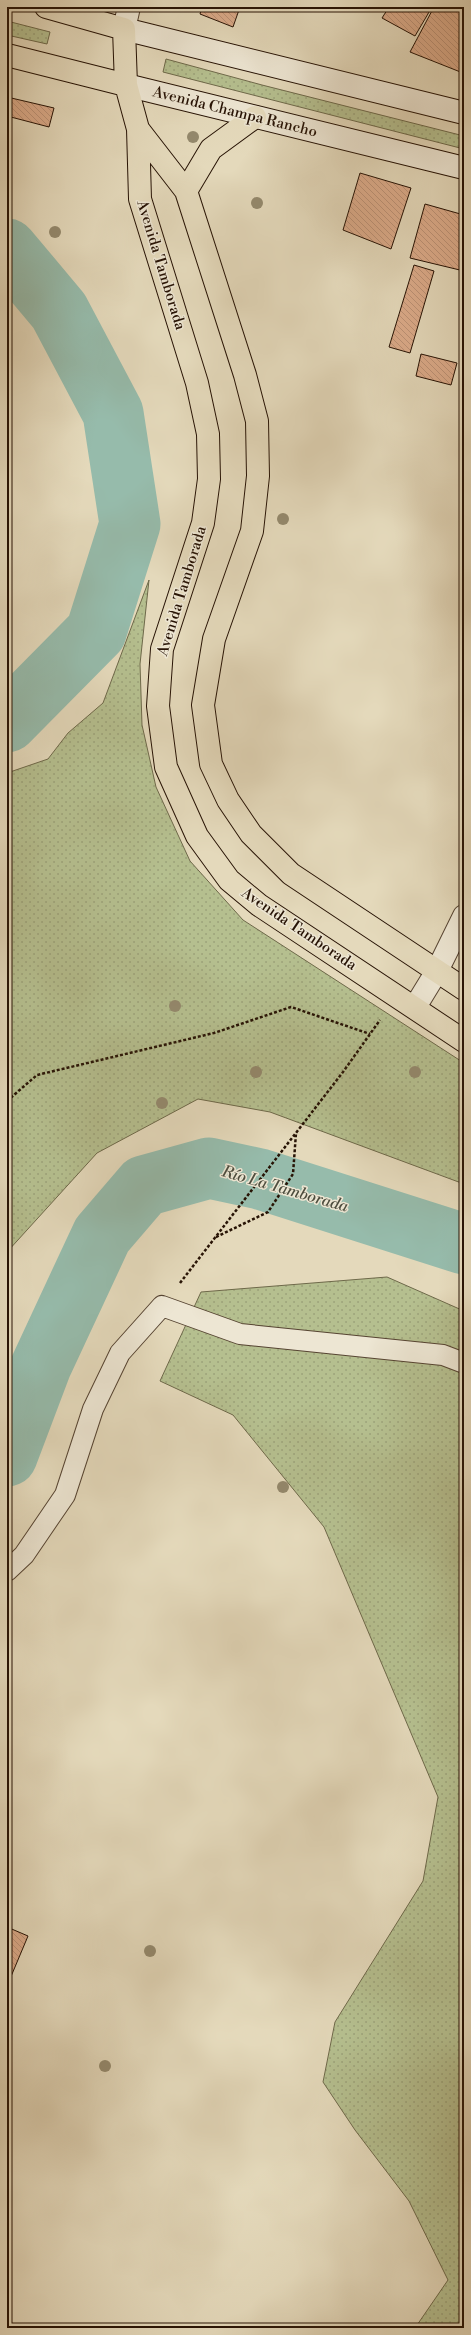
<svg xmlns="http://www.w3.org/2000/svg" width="471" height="2335" font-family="'Libre Bodoni',serif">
	<defs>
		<pattern id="grass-dots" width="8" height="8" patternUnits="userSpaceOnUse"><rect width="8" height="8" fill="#b5bf8f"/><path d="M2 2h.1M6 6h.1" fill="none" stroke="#9ca37a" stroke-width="1.8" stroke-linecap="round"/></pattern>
		<pattern id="building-back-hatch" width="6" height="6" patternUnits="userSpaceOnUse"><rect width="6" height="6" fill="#dbab8a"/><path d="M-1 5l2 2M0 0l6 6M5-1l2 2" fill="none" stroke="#bc9276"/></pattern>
	</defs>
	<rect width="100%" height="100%" fill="#e4d9bb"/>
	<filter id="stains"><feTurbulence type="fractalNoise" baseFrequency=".005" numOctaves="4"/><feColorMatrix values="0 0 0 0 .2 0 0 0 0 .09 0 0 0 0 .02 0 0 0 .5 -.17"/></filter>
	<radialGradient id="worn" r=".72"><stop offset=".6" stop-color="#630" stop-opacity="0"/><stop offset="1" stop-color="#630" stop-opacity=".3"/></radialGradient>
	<path fill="url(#grass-dots)" stroke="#6e694a" d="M7 21 50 32 47 44 7 35Z
		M166 59 262 85 464 136V149L163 72Z
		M149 580 140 664 142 725 156 787 190 861 243 920 464 1063V1184L270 1112 198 1099 97 1153 7 1252V773L48 759 68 733 103 703Z
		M387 1277 464 1311V2328H415L448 2280 409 2201 355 2130 323 2082 335 2022 423 1881 438 1797 324 1527 233 1415 160 1381 201 1292Z"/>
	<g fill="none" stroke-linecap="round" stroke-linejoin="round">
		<path stroke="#96bbab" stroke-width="61" d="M7 249 59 311 113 413 130 524 96 632 7 722
			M7 1456 41 1366 102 1235 144 1186 209 1168 260 1179 464 1244"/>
	</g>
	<path fill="url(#building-back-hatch)" stroke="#271305" d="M202 7H240L233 27 200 14Z
		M389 7H432L415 36 382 18Z
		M434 7H464L463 73 410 52Z
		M7 97 54 108 49 127 7 116Z
		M360 173 411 188 391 249 343 230Z
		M425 204 464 215V271L410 258Z
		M414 265 434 271 410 353 389 347Z
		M421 354 457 363 451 385 416 376Z
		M7 1927 28 1936 7 1986Z"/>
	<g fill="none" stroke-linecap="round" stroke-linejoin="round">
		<g stroke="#564432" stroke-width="22">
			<path id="service" d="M7 1571 24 1555 65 1495 93 1409 120 1353 162 1306 240 1334 443 1355 464 1363"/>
		</g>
		<g stroke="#564432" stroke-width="24">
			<path id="minor" d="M124 29 129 7
				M415 1007 437 971 464 916"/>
		</g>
		<g stroke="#271305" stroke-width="24">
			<path id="secondary" d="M124 29 464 113
				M126 85 464 168"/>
		</g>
		<g stroke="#271305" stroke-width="24">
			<path id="primary" d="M46 7 124 29 126 85 138 129 140 199 197 383 208 434 209 479 203 523 162 649 158 706 166 767 197 836 229 880 259 905 464 1041
				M7 55 126 85
				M138 129 186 191 245 375 257 421 258 476 252 531 214 639 203 705 211 764 228 800 251 834 291 874 464 989
				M186 191 211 149 255 117"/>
		</g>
		<path stroke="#271305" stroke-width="2.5" stroke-dasharray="3 2" stroke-linecap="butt" d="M7 1101 37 1075 214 1033 291 1007 370 1034
			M216 1237 268 1212 293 1174 296 1133
			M180 1283 343 1072 380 1020"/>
		<use href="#service" stroke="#ede6d3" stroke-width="20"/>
		<use href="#minor" stroke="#ede6d3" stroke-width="22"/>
		<use href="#secondary" stroke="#ede6d3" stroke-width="22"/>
		<use href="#primary" stroke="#e4d9bb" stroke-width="22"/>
	</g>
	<g fill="#94896d">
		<circle cx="193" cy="137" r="6"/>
		<circle cx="257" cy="203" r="6"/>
		<circle cx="55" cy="232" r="6"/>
		<circle cx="283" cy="519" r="6"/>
		<circle cx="175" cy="1006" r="6"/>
		<circle cx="256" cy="1072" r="6"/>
		<circle cx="415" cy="1072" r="6"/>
		<circle cx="162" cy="1103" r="6"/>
		<circle cx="283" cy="1487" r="6"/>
		<circle cx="150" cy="1951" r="6"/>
		<circle cx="105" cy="2066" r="6"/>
	</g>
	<g text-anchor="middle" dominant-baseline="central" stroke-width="3" stroke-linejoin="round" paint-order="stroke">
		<g font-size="15" fill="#271305" stroke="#ede6d3">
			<text transform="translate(235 112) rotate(14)">Avenida Champa Rancho</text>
			<text transform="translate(161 265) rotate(73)">Avenida Tamborada</text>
			<text transform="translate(182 591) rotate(-73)">Avenida Tamborada</text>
			<text transform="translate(299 929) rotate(34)">Avenida Tamborada</text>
		</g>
		<g font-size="16" font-style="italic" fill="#4e4e3f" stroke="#ede6d3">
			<text transform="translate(285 1189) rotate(16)">Río La Tamborada</text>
		</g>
	</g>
	<rect width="471" height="2335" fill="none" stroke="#e4d9bb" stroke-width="24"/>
	<rect x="8" y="8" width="455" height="2319" fill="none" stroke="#271305" stroke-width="2"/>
	<rect x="12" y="12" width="447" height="2311" fill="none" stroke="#271305"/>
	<rect width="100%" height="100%" filter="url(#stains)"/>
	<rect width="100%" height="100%" fill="url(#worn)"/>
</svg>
